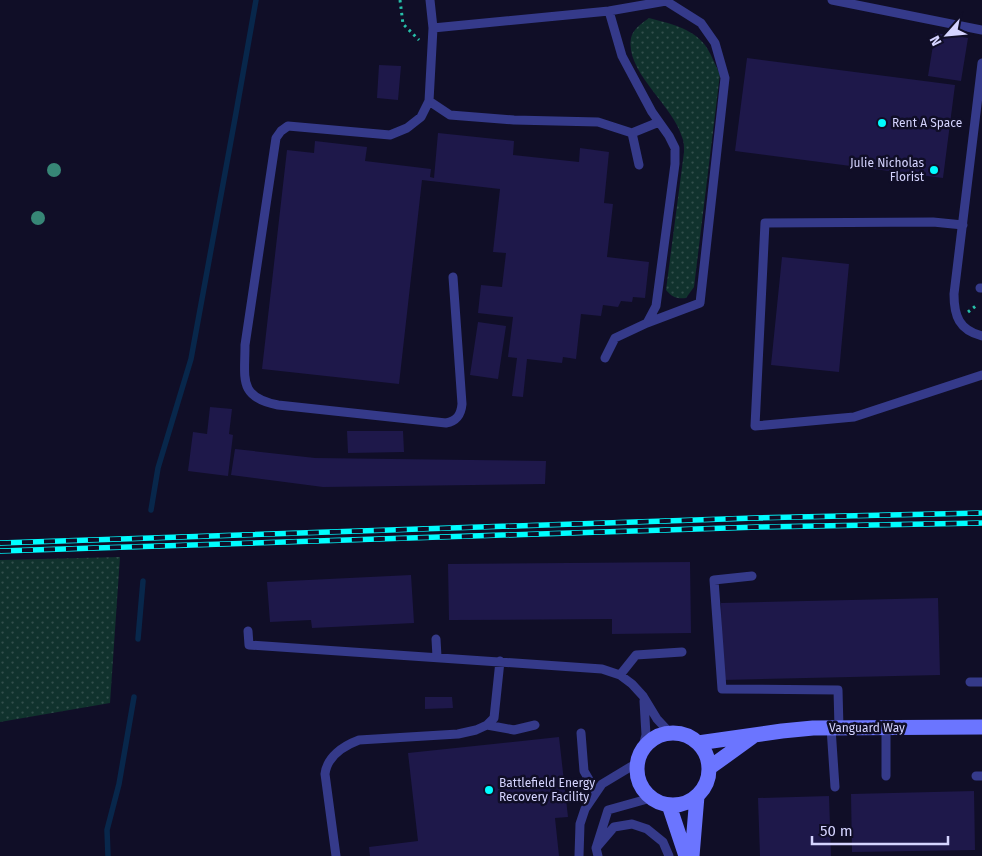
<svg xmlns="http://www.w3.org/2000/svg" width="982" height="856" font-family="'Fira Sans',sans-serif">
	<defs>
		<pattern id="grass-dots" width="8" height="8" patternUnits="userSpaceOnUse" patternTransform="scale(1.25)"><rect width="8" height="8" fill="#10322d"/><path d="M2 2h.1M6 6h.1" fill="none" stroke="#324f4c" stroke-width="1.8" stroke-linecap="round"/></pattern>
	</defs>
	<rect width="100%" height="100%" fill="#100e27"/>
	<path fill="url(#grass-dots)" d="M649 18C668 23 692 28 705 45 711 53 715 65 720 74L694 287 686 298C676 299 672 297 666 290L684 152C684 147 684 141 682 137 673 105 625 72 631 38 633 29 642 23 649 18Z
		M120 557 110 703 0 722V560Z"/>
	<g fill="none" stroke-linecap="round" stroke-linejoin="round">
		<path stroke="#08274b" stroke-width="5.5" d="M151 510 158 468 191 359 236 113 256 0
			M138 639 143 581
			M108 856 107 830 119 784 134 697"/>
	</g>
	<path fill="#1e184a" d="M935 33 968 38 961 81 928 76Z
		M747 58 955 85 943 178 735 151Z
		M379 65 401 66 398 100 377 98Z
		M438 133 514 141 513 155 579 162 580 148 609 152 604 203 613 204 607 257 649 262 645 298 633 297 632 302 621 301 618 307 603 305 601 316 581 314 576 359 563 357 562 363 527 359 523 397 512 396 517 358 508 357 513 317 478 313 481 285 502 287 506 253 493 252 500 189 422 180 399 384 262 369 287 150 314 153 315 141 367 147 365 161 431 169 430 177 434 178Z
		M782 257 849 264 839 372 771 365Z
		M478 322 506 326 498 379 470 375Z
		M210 407 232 409 229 434 233 435 228 476 188 471 193 432 207 434Z
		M347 431H403L404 452 348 453Z
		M235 449 315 458 546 461 545 484 323 487 231 475Z
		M690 562 691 633 612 634V619L449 620 448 564Z
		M411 575 414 623 312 628 311 620 270 622 267 582Z
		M938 598 940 675 722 680 721 603Z
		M425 697H452L453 708 425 709Z
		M559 737 568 817 555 818 559 856H370L369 847 418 841 408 753Z
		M974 791 975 850 852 852 851 794Z
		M829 796 831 856H760L758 798Z"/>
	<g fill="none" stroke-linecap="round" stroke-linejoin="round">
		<path stroke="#27c0a9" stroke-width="3" stroke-dasharray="2.5 4" stroke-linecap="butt" d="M400 0 403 24 419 40
			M968 312 977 305"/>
		<path stroke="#353a8a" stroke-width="9" d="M430 0 433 28 609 11 666 1 701 23 715 43 725 78 700 303 647 323
			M832 0 982 30
			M433 28 429 101 421 117 407 128 390 135 288 126 281 131 276 138 245 345C245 379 238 397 278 405L446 423C457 421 461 415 462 404L453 277
			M982 63 954 294C954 316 959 330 982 336
			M429 101 450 115 514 120 598 122 632 133 639 165
			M632 133 659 122
			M963 225 933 222 765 223 755 426 854 417 982 375
			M980 288H982
			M605 358 615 338 647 323 656 306 675 164V148L669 136 652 112 622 56 609 11
			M752 576 714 580 722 689 838 690 839 728
			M248 631 249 645 602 669 620 675 632 684 643 696 657 719 670 733
			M436 639 437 657
			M620 675 636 655 682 652
			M970 682H982
			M487 725 514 730 535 725
			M831 728 835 787
			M886 728V776
			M581 733 584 771 596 792
			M641 753 646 735 644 701
			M976 776H982
			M596 848 614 827 632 824 647 829 663 842 669 856
			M336 856 325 774C327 757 343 746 359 740L458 734 476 730 487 725 494 718 500 661
			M579 856 580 824 585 809 602 784 637 763
			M598 856 596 848 608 810 651 798"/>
		<path stroke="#6b75ff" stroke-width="15" d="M637 769a36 36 0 1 1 72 0a36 36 0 1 1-72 0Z
			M698 743 782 731 813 728 982 727
			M709 768 752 737
			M669 805 686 856
			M692 856 697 796"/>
		<g stroke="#00fdff" stroke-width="5.5">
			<path id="rail" d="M0 543 755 518 982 513
				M0 551 759 527 982 523"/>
		</g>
		<use href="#rail" stroke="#100e27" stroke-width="4" stroke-dasharray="11" stroke-linecap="butt"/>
	</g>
	<g fill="#378676">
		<circle cx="54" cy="170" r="7"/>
		<circle cx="38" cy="218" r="7"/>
	</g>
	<g fill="#00fdff" stroke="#100e27" stroke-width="2">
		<circle cx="882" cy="123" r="5"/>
		<circle cx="934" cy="170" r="5"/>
		<circle cx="489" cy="790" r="5"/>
	</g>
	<g text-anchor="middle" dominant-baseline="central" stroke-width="5" stroke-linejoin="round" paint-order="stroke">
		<g font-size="12" fill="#d5d4ff" stroke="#100e27" text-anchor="start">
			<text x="892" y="123">Rent A Space</text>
			<text x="924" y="163" text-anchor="end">Julie Nicholas<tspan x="924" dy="14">Florist</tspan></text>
			<text x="499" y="783">Battlefield Energy<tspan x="499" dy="14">Recovery Facility</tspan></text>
		</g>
		<g font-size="12" fill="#d5d4ff" stroke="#100e27">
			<text x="867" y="728">Vanguard Way</text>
		</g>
	</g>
	<g transform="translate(947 35) rotate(243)" stroke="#100e27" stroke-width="4" paint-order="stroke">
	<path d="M0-4L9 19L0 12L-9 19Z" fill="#d5d4ff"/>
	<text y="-8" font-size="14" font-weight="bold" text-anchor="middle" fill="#d5d4ff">N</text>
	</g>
	<path d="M812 836v8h136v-8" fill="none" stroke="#d5d4ff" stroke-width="2.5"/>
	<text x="820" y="836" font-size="15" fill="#d5d4ff" stroke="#100e27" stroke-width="4" paint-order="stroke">50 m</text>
</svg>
